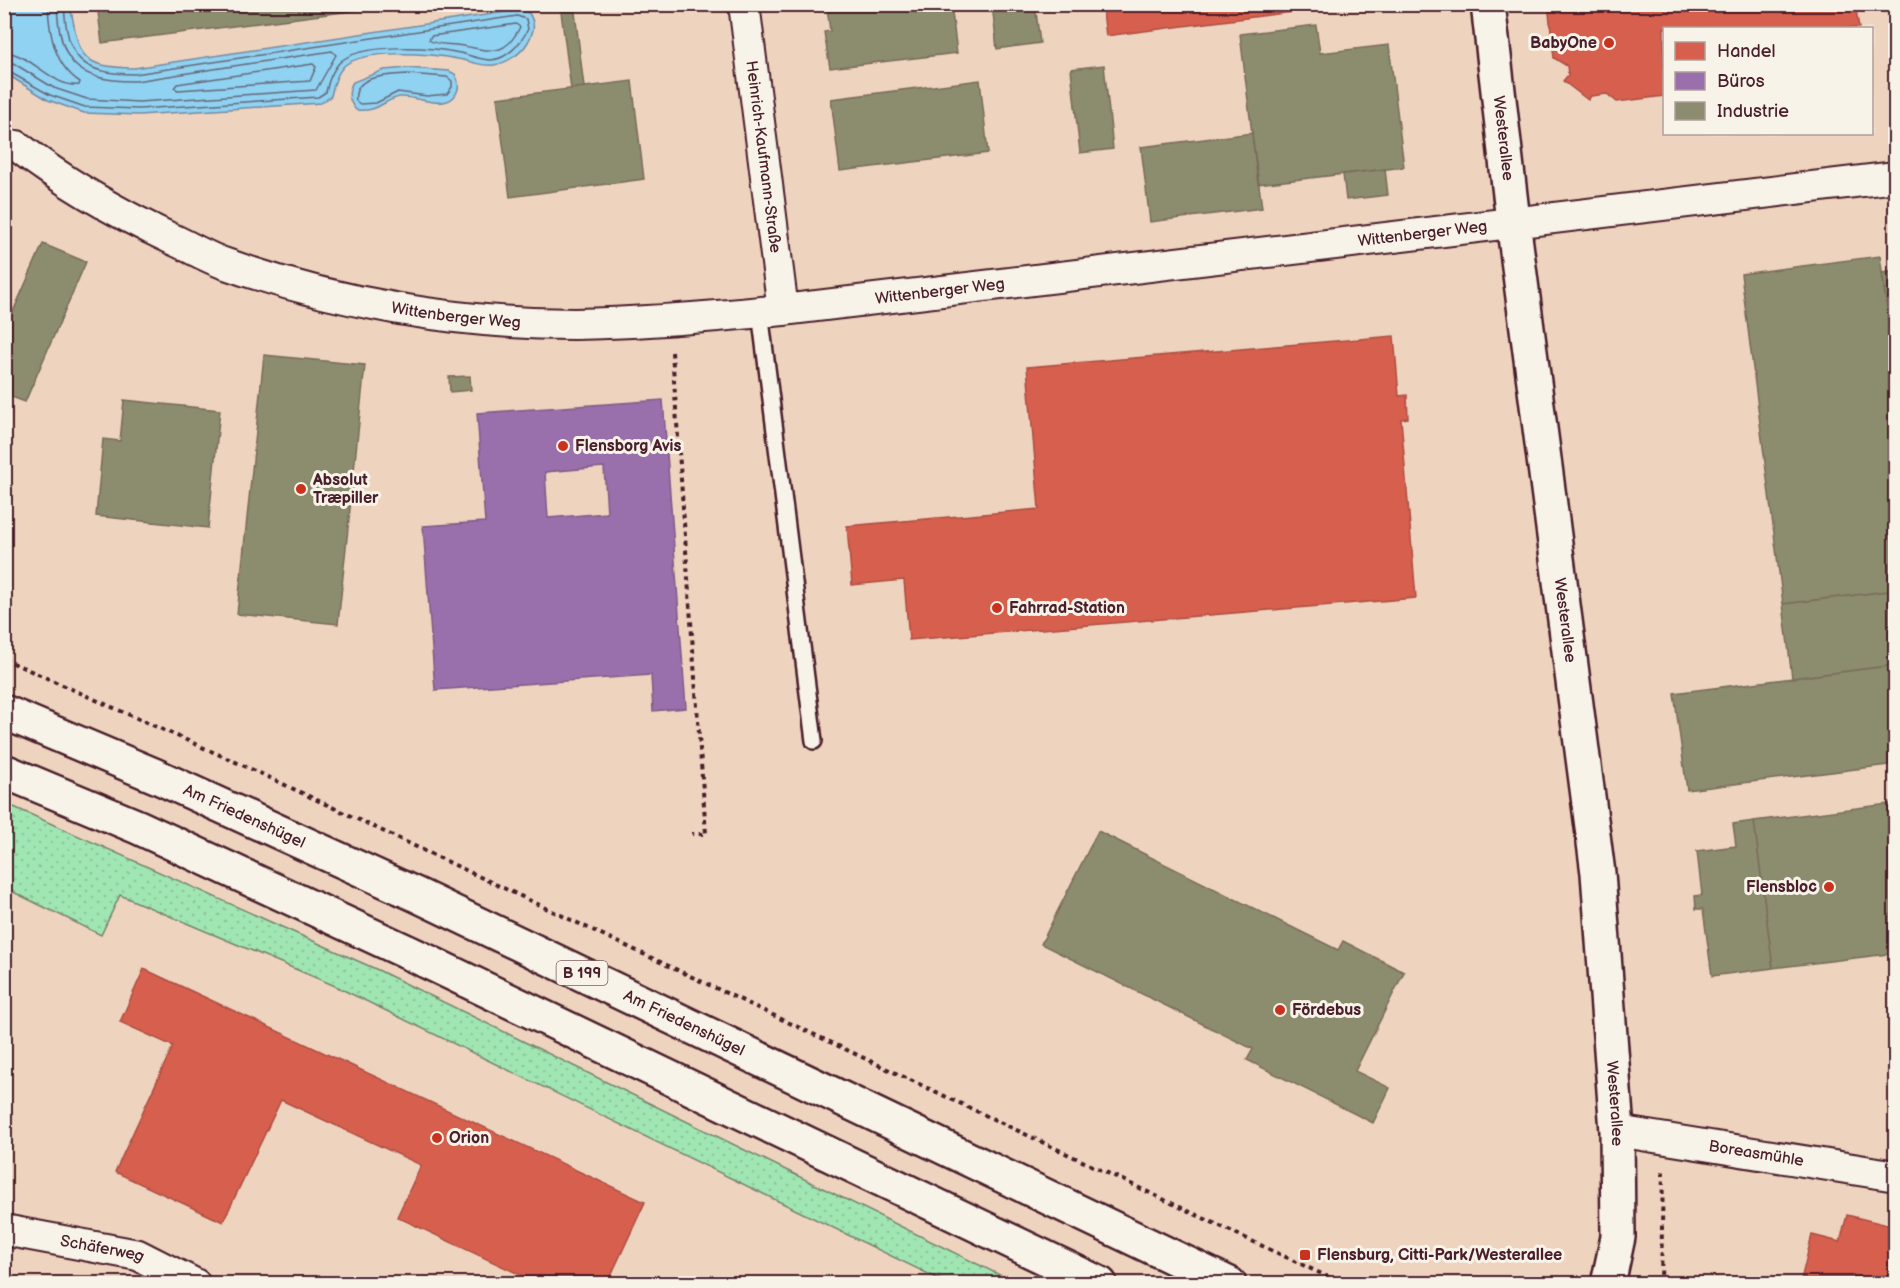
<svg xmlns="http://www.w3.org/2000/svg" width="1900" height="1288" font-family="'Balsamiq Sans',sans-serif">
	<defs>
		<pattern id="grass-dots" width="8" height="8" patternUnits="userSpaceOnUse" patternTransform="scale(1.5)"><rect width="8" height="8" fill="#a0e6b2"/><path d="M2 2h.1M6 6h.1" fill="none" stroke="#8bc599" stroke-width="1.8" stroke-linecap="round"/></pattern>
	</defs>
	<rect width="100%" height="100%" fill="#f2e1d0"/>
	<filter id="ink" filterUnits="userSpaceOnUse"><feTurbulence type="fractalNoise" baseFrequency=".0167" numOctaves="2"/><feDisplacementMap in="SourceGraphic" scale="12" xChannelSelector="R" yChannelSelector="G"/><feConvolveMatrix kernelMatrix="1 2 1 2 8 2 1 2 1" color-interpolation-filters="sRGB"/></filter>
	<g filter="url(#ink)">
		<path fill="#eed4bf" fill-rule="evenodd" d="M5 5H1895V1283H5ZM1664 28H1872V134H1664Z"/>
		<path fill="url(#grass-dots)" stroke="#75826e" stroke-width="1.5" d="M5 803 378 970 1016 1283H947L333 985 120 895 101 935 5 888Z"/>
		<path fill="#8fd2f1" stroke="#738aa2" stroke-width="1.5" d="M4 5H70C80 55 77 67 134 68L518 10 529 13C536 25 534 31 528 42 521 54 507 63 494 65 482 67 470 61 458 59 432 54 365 48 344 66 336 74 333 86 331 96L321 103 139 115 84 113 48 100 5 73Z
			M407 68 449 71 455 74C458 80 460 85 457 92 448 113 416 95 400 97 382 100 381 112 356 110 348 101 347 92 353 82L384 70Z"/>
		<path fill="#d6604d" stroke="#ac4c43" stroke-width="1.5" d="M1102 4H1339V6L1106 36Z
			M1548 4H1855L1859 28H1664V96L1617 102 1607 94 1591 96 1588 100 1563 81 1568 75 1567 66 1554 58Z
			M1394 336 1399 396 1407 395 1408 418 1401 419 1416 598 909 640 904 580 852 585 847 526 1039 509 1027 367Z
			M144 969 645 1202 607 1284H540L397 1217 421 1165 281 1100 223 1222 115 1172 173 1046 120 1022Z
			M1847 1215 1896 1227V1284H1800L1812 1235 1840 1242Z"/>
		<path fill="#9970ab" stroke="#815885" stroke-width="1.5" fill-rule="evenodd" d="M663 400 686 708 653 711 651 675 435 690 423 526 485 522 477 413ZM604 467 607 513 548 518 545 472Z"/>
		<path fill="#8c8c6e" stroke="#786b5a" stroke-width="1.5" d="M97 4H406L102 43Z
			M560 4H574L584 87 571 89Z
			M951 4 957 53 830 68 824 32 830 31 827 7 851 4Z
			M992 4H1035L1040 43 997 49Z
			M1888 4H1896V31L1891 32Z
			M1316 25 1320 53 1389 45 1404 167 1258 184 1240 34Z
			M1104 65 1113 149 1080 153 1071 69Z
			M980 80 988 153 840 171 831 99Z
			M632 81 644 179 510 197 497 98Z
			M1252 133 1262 208 1150 222 1141 147Z
			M1385 169 1388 195 1346 200 1343 174Z
			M43 244 86 262 25 402 4 394V332Z
			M1880 256 1896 376V590L1783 604 1741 274Z
			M1896 271V331H1890L1882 273Z
			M264 355 365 365 338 624 237 614Z
			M470 376 471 390 450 392 449 377Z
			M124 400 220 410 208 528 96 516 103 439 120 441Z
			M1896 590V665L1792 678 1783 604Z
			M1896 665V764L1687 790 1674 693Z
			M1896 803V953L1773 968 1754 821Z
			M1754 821 1773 968 1712 976 1703 909H1696L1695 896 1702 895 1697 851 1736 846 1733 824Z
			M1098 831 1338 950 1343 941 1404 972 1355 1071 1390 1088 1373 1123 1247 1060 1253 1049 1041 944Z"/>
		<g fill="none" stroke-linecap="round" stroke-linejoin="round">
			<path stroke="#66677a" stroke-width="1.5" d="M516 24 520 27C503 62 486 48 456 45 447 44 436 45 429 40L431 36Z
				M4 52C31 53 52 88 79 85L80 82C54 65 49 33 48 4
				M4 61 13 63 54 88 87 99 139 102 316 90 336 55 332 51 136 81C77 82 59 63 57 4
				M313 64 316 67 310 81 178 90 174 88 177 84Z
				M4 69 50 95 85 107 139 109 318 97 326 92C328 82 331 72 339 63 359 42 433 47 460 53 470 55 480 60 491 60 508 59 521 43 528 29L526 19 517 16 135 74C81 74 67 59 64 4
				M407 74 447 77 452 81V87L447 94 427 96 398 92 376 103 360 104 356 101C352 75 388 75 407 74Z"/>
			<g stroke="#4a1f2b" stroke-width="20">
				<path id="lane" d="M760 312 814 741"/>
			</g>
			<g stroke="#4a1f2b" stroke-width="34">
				<g id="street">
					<path id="s1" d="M744 4 783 310"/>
					<path id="s2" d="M17 146C66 184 117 213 172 239 190 247 208 258 226 264 336 303 457 324 574 324 644 323 713 317 783 310L1896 177"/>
					<path id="s3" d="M1617 1131 1896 1176"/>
					<path id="s4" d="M4 1230 138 1255 195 1284"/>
				</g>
			</g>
			<g stroke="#4a1f2b" stroke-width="38">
				<g id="secondary">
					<path id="s5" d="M1488 4 1513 221 1598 873 1617 1131 1618 1237 1608 1284"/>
				</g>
			</g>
			<g stroke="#4a1f2b" stroke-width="38">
				<g id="highway">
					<path id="s6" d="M4 712 156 776 417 895 1229 1284"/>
					<path d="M4 771 138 827 418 957 1100 1284"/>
				</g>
			</g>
			<path stroke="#4a1f2b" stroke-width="4" stroke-dasharray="4.5 4.5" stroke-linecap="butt" d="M672 352 706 834H692
				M4 659 249 768 1343 1284
				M1661 1284 1663 1170"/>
			<use href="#lane" stroke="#f7f3e8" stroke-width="15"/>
			<use href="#street" stroke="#f7f3e8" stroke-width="30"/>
			<use href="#secondary" stroke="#f7f3e8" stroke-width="33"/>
			<use href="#highway" stroke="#f7f3e8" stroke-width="33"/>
		</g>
	</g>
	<g fill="#c8321e" stroke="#f7f3e8" stroke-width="2">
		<circle cx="1609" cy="43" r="6"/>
		<circle cx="563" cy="446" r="6"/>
		<circle cx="301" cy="489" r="6"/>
		<circle cx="997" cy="608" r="6"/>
		<circle cx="1829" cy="887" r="6"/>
		<circle cx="1280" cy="1010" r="6"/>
		<circle cx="437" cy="1138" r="6"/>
		<rect x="1299" y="1249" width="12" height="12" rx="3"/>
	</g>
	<g text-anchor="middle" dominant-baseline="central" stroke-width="6" stroke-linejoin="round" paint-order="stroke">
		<rect fill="#f7f3e8" stroke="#7e5f64" stroke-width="1.5" x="556.5" y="961" width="51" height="24" rx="4.5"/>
		<g font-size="15" font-weight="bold" fill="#4a1f2b">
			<text x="582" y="973">B 199</text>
		</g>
		<g font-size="16" font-weight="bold" fill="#4a1f2b" stroke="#f7f3e8" text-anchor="start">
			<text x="1597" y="43" text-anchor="end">BabyOne</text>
			<text x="575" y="446">Flensborg Avis</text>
			<text x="313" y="480">Absolut<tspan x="313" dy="18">Træpiller</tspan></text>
			<text x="1009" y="608">Fahrrad-Station</text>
			<text x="1817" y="887" text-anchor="end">Flensbloc</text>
			<text x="1292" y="1010">Fördebus</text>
			<text x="449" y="1138">Orion</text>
			<text x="1317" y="1255">Flensburg, Citti-Park/Westerallee</text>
		</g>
		<g font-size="16" fill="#4a1f2b" stroke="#f7f3e8">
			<text stroke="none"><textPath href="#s5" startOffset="135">Westerallee</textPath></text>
			<text stroke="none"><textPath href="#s1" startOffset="154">Heinrich-Kaufmann-Straße</textPath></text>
			<text stroke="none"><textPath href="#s2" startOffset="1449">Wittenberger Weg</textPath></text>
			<text stroke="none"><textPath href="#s2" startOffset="963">Wittenberger Weg</textPath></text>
			<text stroke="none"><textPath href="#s2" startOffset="477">Wittenberger Weg</textPath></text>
			<text stroke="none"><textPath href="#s5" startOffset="621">Westerallee</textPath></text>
			<text stroke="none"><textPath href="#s6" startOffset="262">Am Friedenshügel</textPath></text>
			<text stroke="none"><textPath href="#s6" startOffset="748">Am Friedenshügel</textPath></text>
			<text stroke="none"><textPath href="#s5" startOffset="1107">Westerallee</textPath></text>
			<text stroke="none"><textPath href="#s3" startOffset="141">Boreasmühle</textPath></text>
			<text stroke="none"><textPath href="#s4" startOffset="100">Schäferweg</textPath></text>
		</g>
	</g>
	<rect width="1900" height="1288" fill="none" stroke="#f7f3e8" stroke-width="24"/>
	<rect x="12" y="12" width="1876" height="1264" fill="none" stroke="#4a1f2b" stroke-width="2" filter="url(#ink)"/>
	<rect x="1663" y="27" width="210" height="108" fill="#f7f3e8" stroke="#b29e9c" stroke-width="1.5"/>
	<rect x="1675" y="42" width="30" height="18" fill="#d6604d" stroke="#b29e9c" stroke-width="1.5"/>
	<text x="1717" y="57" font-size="18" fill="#4a1f2b">Handel</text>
	<rect x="1675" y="72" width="30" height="18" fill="#9970ab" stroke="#b29e9c" stroke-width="1.5"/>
	<text x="1717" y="87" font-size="18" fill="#4a1f2b">Büros</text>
	<rect x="1675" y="102" width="30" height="18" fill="#8c8c6e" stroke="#b29e9c" stroke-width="1.5"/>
	<text x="1717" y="117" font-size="18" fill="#4a1f2b">Industrie</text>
</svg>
